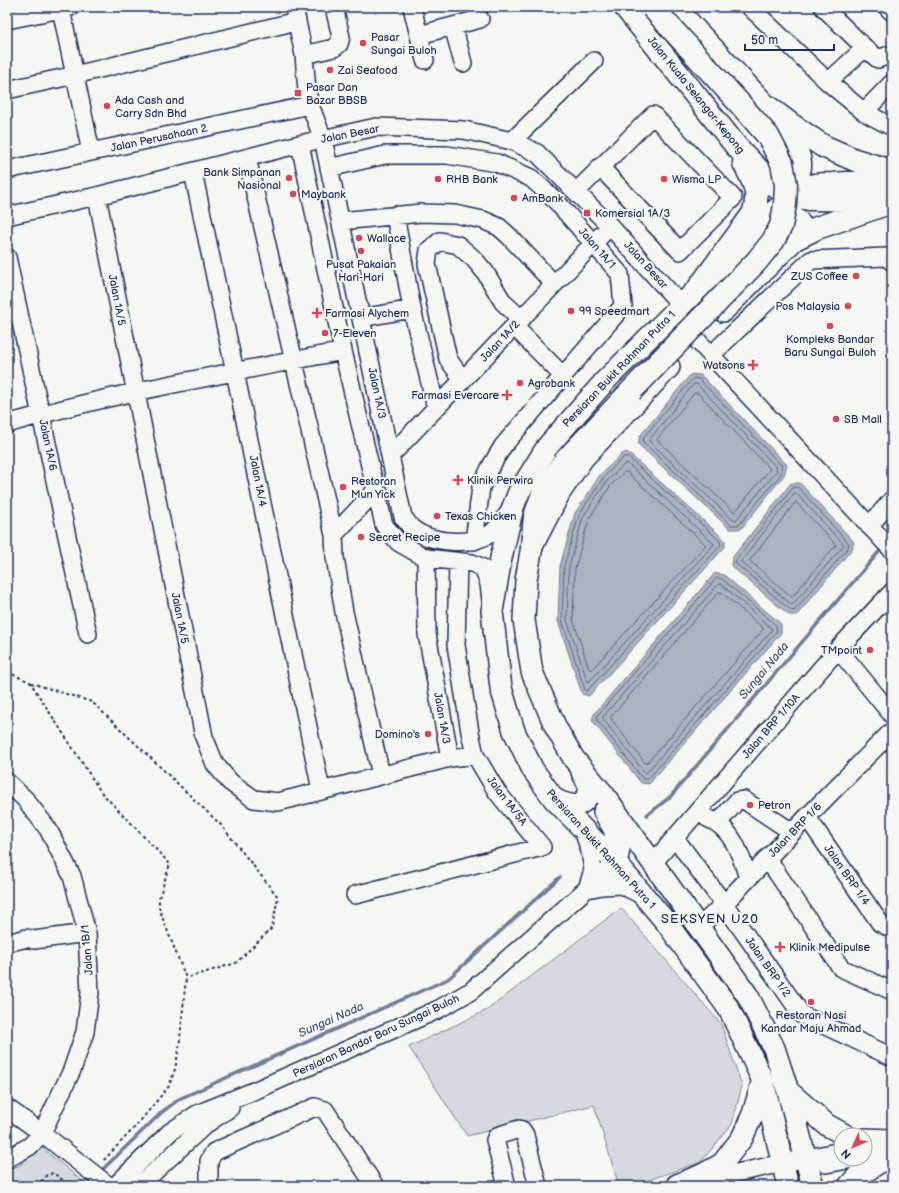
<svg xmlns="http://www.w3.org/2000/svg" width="899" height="1193" font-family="'Balsamiq Sans',sans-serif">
	<rect width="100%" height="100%" fill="#f6f6f2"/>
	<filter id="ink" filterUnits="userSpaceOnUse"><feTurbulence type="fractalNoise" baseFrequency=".025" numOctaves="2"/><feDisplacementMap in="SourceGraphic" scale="8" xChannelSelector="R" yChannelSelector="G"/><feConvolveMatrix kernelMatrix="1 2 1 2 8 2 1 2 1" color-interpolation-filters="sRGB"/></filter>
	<g filter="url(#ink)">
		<path fill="#d6d9dd" stroke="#78849e" d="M621 908 721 1024 742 1086 732 1124 701 1162 631 1186H619L594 1105 467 1136 409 1047 487 1010Z
			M40 1146 88 1186H7V1168L19 1166Z"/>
		<path fill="#abb2c0" stroke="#717e99" d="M691 374 701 375 787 465 784 475 741 529H730L638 444 640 436Z
			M627 452 725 540V547L589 696 582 694 558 621 560 566 575 513 600 475 622 454Z
			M791 483H800L854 542 852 549 797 615H789L731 566 732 558Z
			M715 573 724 575 781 624V633L649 784 641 783 592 720 594 714Z"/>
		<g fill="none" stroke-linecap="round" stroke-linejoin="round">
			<path stroke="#556385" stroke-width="1" d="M694 378 699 379 782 466 781 474 739 525H731L643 442 644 437Z
				M694 384H697L777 468 776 472 736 520H733L649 441Z
				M695 393H698L770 469 735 512 733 511 657 440Z
				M624 457H628L720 541 721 545 587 691 585 690 562 620 564 566 579 515 603 478Z
				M627 463 714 544 589 682 587 680 567 620 569 567 583 517 607 481 625 464Z
				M625 472H627L706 545 591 670 589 669 573 619 575 568 589 519 611 485Z
				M794 487 799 488 849 544 848 548 795 610 792 611 735 563 736 560Z
				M795 493 797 494 844 545 792 605 741 562Z
				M796 502 836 545 792 597 750 561Z
				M717 578 722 579 776 625 777 631 648 779H643L597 720V716Z
				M719 584H721L771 628 772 630 647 772 645 773 603 719V717Z
				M719 592H721L763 628V630L647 763H645L611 719V717Z"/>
			<path stroke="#717e99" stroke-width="3.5" d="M647 815 670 797 883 547
				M103 1169 162 1112 179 1099 448 979 560 877
				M86 1186 90 1182"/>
			<g stroke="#1b2f5e" stroke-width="20">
				<path id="minor" d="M294 7 304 55 307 91 310 105 323 139 403 517C406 520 409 526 413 529 430 543 471 546 490 534 499 528 505 517 512 508
					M412 7 425 60
					M750 7 828 82 864 112 892 127
					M823 7 865 48 878 59 892 54
					M887 7 892 12
					M61 9 91 152
					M7 20 71 7
					M453 26 463 63
					M419 35 480 19
					M304 55 334 48 339 44 341 37 334 7
					M828 82 865 48
					M7 90 75 75 297 21
					M864 112 892 83
					M512 141 594 61
					M300 144 343 351 384 525 398 542 426 558 472 563 483 568 489 584 491 601
					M247 158 334 535
					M329 168 385 155H447L497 163 531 178 556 201 620 274 623 306 503 446 491 466 481 487 474 541
					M7 170 310 105
					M193 172 235 372 321 790
					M576 192 653 115 733 198 680 251 600 167
					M97 196 204 737 215 764 230 782 254 799 278 802 450 758 475 755
					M395 215 412 309 436 408
					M7 216 97 196 300 144 376 127 464 130 512 141 537 153 610 226 681 305
					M341 221 421 213 455 214 483 220 499 227 509 236 554 284
					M7 257 88 634
					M361 318 412 309
					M514 326 563 376
					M696 339 892 550
					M711 355 811 260 887 257 892 262
					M463 380 448 359 427 264 429 250 440 241 458 245 474 259 485 272 503 302 521 319
					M7 424C117 392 231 373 343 351
					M390 456 610 226
					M376 490 334 535 335 557 344 612 381 775
					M869 526 892 500
					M426 558 427 634 450 758
					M838 649 892 715
					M7 782 25 799 48 829 72 876 87 933 90 993 85 1032 72 1070 42 1133 30 1146 7 1159
					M807 817 880 923 892 929
					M707 818C732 827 741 855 748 878
					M718 823 737 801 744 800 792 832
					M583 830 590 851 593 870 587 889
					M675 838 724 904 802 1015 892 1057
					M767 858 841 968 892 991
					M653 863 838 649 892 592
					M587 889 602 886 621 885 642 895
					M355 895 542 847 497 792 475 755 470 732 456 645 458 562
					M698 928 724 904 807 817 892 731
					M7 943 27 938 34 940 87 933
					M7 1108 42 1133 109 1186
					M865 1157 892 1152
					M826 1164 853 1159
					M698 1181 841 1151
					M115 1186 170 1132 197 1114 256 1090 437 1010 471 991 616 863
					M139 1186 205 1125 230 1108
					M209 1186V1161L214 1152 315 1107 325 1110 375 1186
					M507 1186 495 1140 497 1136 500 1135 519 1129 522 1130 525 1135 538 1186"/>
			</g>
			<g stroke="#1b2f5e" stroke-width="24">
				<path id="major" d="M723 311 795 239C802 226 803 222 790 214L776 216 760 227 606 380 547 447 519 492 513 507 501 558 492 611 501 688 514 731 533 770 554 799 616 863 666 922 729 1009 763 1081 788 1186
					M669 367 583 458 560 492 532 546 526 580 524 620 532 672 556 728 574 759 604 795 748 996 774 1048 788 1091 813 1186
					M554 799C572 808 583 809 591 789L582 772
					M604 812 614 829 619 850 616 863
					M788 1091 827 1125 845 1135
					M865 1139 892 1140
					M677 1185 702 1175 722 1164 742 1138 753 1114 762 1083
					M849 1186 857 1177 892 1154"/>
			</g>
			<g stroke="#1b2f5e" stroke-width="25">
				<path id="highway" d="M625 7 736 146 769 181 780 190 794 196 809 199 892 200
					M674 7 764 104 793 126 823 146 855 160 892 171
					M769 181C775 181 782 183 788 181 816 171 788 133 777 120
					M760 227C772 213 796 190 814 185 820 184 827 184 833 184 853 182 872 183 892 183
					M795 239 817 228 883 205
					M700 286 753 214C761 193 753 181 744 163
					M532 546 535 516 545 488 563 463 631 391"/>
			</g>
			<path stroke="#1b2f5e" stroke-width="2" stroke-dasharray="3 3" stroke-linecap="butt" d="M7 672 30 682 101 792 170 864 159 898V907L164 922 186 978 179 1049 175 1069 169 1086 137 1125 102 1162
				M31 683 92 702 221 825 278 897 272 928 236 963 186 978
				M37 1186 47 1175 53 1173 71 1186
				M77 1186 82 1182"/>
			<use href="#minor" stroke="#f6f6f2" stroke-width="17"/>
			<use href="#major" stroke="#f6f6f2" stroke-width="21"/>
			<use href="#highway" stroke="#f6f6f2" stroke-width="22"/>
			<g stroke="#1b2f5e" stroke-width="25" stroke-linecap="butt">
				<path id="highway-bridge" d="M631 391 756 262 773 241 781 226 785 205 786 185 782 163 768 136 740 104 652 7"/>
			</g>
			<use href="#highway-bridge" stroke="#f6f6f2" stroke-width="22"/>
		</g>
	</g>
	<g fill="#d1495b" stroke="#f6f6f2" stroke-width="1.5">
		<circle cx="363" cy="43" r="4"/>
		<circle cx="330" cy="70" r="4"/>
		<rect x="294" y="89" width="8" height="8" rx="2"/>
		<circle cx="107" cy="106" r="4"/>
		<circle cx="289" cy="178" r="4"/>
		<circle cx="438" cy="179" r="4"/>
		<circle cx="664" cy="179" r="4"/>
		<circle cx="293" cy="194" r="4"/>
		<circle cx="514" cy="198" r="4"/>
		<rect x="583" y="209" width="8" height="8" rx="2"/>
		<circle cx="359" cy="238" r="4"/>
		<circle cx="361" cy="251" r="4"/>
		<circle cx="856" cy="276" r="4"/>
		<circle cx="848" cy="306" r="4"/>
		<circle cx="571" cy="311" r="4"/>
		<path d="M315 307h4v4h4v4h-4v4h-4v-4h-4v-4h4z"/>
		<circle cx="830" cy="326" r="4"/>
		<circle cx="325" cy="333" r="4"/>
		<path d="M751 359h4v4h4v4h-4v4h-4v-4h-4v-4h4z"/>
		<circle cx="520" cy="383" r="4"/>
		<path d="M505 389h4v4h4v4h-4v4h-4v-4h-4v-4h4z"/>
		<circle cx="836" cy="419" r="4"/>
		<path d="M456 474h4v4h4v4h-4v4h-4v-4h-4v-4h4z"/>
		<circle cx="343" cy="487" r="4"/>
		<circle cx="437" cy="516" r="4"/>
		<circle cx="361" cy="537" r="4"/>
		<circle cx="870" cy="650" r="4"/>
		<circle cx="428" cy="734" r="4"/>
		<circle cx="750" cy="805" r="4"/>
		<path d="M778 941h4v4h4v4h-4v4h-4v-4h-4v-4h4z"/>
		<circle cx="811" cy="1002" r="4"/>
	</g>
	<g text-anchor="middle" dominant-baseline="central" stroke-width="4" stroke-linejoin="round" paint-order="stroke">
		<g font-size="11" fill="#1b2f5e" stroke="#f6f6f2" text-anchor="start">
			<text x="371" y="37">Pasar<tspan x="371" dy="13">Sungai Buloh</tspan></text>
			<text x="338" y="70">Zai Seafood</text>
			<text x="306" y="87">Pasar Dan<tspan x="306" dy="13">Bazar BBSB</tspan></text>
			<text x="115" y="100">Ada Cash and<tspan x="115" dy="13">Carry Sdn Bhd</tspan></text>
			<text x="281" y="172" text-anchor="end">Bank Simpanan<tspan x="281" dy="13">Nasional</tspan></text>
			<text x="446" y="179">RHB Bank</text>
			<text x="672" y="179">Wisma LP</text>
			<text x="301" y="194">Maybank</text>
			<text x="522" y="198">AmBank</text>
			<text x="595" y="213">Komersial 1A/3</text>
			<text x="367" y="238">Wallace</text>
			<text x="361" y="264" text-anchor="middle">Pusat Pakaian<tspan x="361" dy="13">Hari-Hari</tspan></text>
			<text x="848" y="276" text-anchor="end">ZUS Coffee</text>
			<text x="840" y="306" text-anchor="end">Pos Malaysia</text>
			<text x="579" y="311">99 Speedmart</text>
			<text x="325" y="313">Farmasi Alychem</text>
			<text x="333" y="333">7-Eleven</text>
			<text x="830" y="339" text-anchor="middle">Kompleks Bandar<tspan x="830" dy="13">Baru Sungai Buloh</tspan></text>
			<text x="745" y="365" text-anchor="end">Watsons</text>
			<text x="528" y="383">Agrobank</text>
			<text x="499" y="395" text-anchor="end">Farmasi Evercare</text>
			<text x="844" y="419">SB Mall</text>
			<text x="467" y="480">Klinik Perwira</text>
			<text x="351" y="481">Restoran<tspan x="351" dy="13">Mun Yick</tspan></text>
			<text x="445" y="516">Texas Chicken</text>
			<text x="369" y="537">Secret Recipe</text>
			<text x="862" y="650" text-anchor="end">TMpoint</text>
			<text x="420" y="734" text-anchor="end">Domino's</text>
			<text x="758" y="805">Petron</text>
			<text x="789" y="947">Klinik Medipulse</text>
			<text x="811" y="1015" text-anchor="middle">Restoran Nasi<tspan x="811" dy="13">Kandar Maju Ahmad</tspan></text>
		</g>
		<g font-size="11" fill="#1b2f5e" stroke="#f6f6f2">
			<text transform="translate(696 95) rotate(51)">Jalan Kuala Selangor-Kepong</text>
			<text transform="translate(350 134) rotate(-11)">Jalan Besar</text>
			<text transform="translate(159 138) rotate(-12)">Jalan Perusahaan 2</text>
			<text transform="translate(597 248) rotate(49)">Jalan 1A/1</text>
			<text transform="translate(646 265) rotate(48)">Jalan Besar</text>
			<text transform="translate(117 300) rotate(79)">Jalan 1A/5</text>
			<text transform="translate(500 341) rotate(-47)">Jalan 1A/2</text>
			<text transform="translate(619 369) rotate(-46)">Persiaran Bukit Rahman Putra 1</text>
			<text transform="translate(377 393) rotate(78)">Jalan 1A/3</text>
			<text transform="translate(48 445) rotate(78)">Jalan 1A/6</text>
			<text transform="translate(258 481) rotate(79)">Jalan 1A/4</text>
			<text transform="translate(180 618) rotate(79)">Jalan 1A/5</text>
			<text transform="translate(442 718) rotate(80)">Jalan 1A/3</text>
			<text transform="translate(771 726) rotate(-49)">Jalan BRP 1/10A</text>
			<text transform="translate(507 801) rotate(53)">Jalan 1A/5A</text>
			<text transform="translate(795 830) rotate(-46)">Jalan BRP 1/6</text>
			<text transform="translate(601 849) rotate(48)">Persiaran Bukit Rahman Putra 1</text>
			<text transform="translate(847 875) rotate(55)">Jalan BRP 1/4</text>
			<text transform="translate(87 950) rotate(-95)">Jalan 1B/1</text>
			<text transform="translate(768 967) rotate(55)">Jalan BRP 1/2</text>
			<text transform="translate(376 1036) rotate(-25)">Persiaran Bandar Baru Sungai Buloh</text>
		</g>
		<g font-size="12" font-style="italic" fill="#46567b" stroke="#f6f6f2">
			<text transform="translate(764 671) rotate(-50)">Sungai Nada</text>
			<text transform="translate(331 1020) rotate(-24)">Sungai Nada</text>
		</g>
		<g font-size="13" letter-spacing="1" fill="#1b2f5e" stroke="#f6f6f2">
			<text x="710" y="919">SEKSYEN U20</text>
		</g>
	</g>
	<rect width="899" height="1193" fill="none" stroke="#f6f6f2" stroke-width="24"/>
	<rect x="12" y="12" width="875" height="1169" fill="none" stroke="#1b2f5e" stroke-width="1.5" filter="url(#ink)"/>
	<g transform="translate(853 1147) rotate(225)"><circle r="19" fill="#f6f6f2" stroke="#9ea6b7"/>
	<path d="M0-3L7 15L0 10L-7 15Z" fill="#d1495b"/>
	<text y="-6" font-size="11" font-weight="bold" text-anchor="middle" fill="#1b2f5e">N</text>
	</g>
	<path d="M745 44v6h89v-6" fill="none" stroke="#1b2f5e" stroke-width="2"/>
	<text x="751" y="44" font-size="12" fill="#1b2f5e" stroke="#f6f6f2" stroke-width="3" paint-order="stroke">50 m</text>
</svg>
